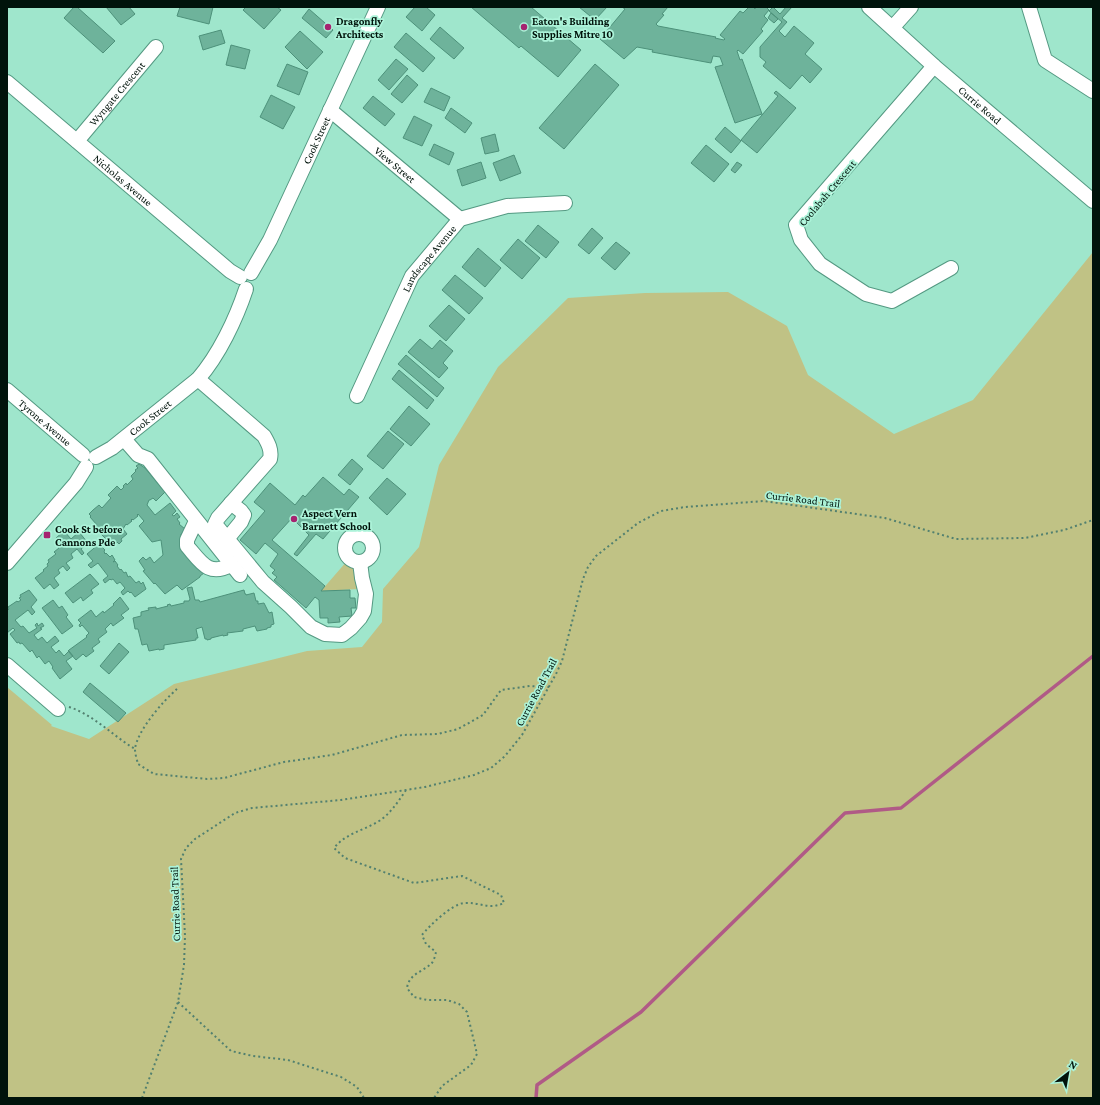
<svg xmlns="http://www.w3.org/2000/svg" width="1100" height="1105" font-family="'Crimson Pro',serif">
	<rect width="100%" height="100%" fill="#9fe6cc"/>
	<path fill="#c0c285" d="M1093 252V1098H7V687L52 725 51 726 89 739 174 684 307 651 362 647 382 622 383 589 419 547 439 465 498 367 568 298 645 293 728 292 787 326 808 375 894 434 973 400Z
		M347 561 354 568 359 589 321 591Z"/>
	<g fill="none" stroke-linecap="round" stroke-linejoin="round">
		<path stroke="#b05a86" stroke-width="3.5" d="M536 1098 537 1085 641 1012 845 813 901 808 1093 656"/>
	</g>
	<path fill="#6eb39b" stroke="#4d917a" d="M74 7H77L115 41 103 53 64 18Z
		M106 7H129L135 14 121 25Z
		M180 7H213L209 24 177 16Z
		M246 7H277L281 10 264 29 243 10Z
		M415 7H426L435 15 422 31 406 17Z
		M471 7H531L581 50 558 77 521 46 519 48Z
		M579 7H607L595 20Z
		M622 7H668L662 14 664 15 656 24 658 26 716 37 715 38 724 40 725 39 720 35 740 11 743 13 749 7H753L755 9 756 7H766L769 10 764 16 768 20 761 29 763 31 743 54 738 50 737 51 740 60 742 59 762 114 735 123 715 67 723 65 720 57 713 56 711 63 652 52 653 50 637 47 624 59 600 39 625 9Z
		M773 7 780 14 786 7H792L782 18 787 22 779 31 785 37 794 26 814 43 805 54 822 69 810 83 802 75 790 89 763 66 766 62 760 57V47L782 22 769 11Z
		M309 9 333 30 326 38 302 18Z
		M771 13 778 19 774 23 768 18Z
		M440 27 464 48 454 59 430 39Z
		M221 30 225 43 203 50 199 36Z
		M300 31 323 52 307 69 285 47Z
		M406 33 435 58 423 72 394 47Z
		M231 45 250 50 245 69 226 65Z
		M396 59 408 69 389 90 378 80Z
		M287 64 308 72 299 95 277 86Z
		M595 64 619 85 564 149 539 128Z
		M407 75 418 85 402 103 391 94Z
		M431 88 450 97 444 111 424 102Z
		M776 91 796 108 757 153 741 140 778 96 774 93Z
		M271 95 295 107 283 129 260 117Z
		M373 96 395 114 385 126 363 108Z
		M451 108 472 123 465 133 445 118Z
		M414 116 432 125 422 146 403 138Z
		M725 127 741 141 731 153 715 139Z
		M495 134 499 151 485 154 481 138Z
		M434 144 454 153 449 165 429 155Z
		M706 145 729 164 714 182 691 163Z
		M514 155 521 173 500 181 493 163Z
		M481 162 486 178 462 186 457 170Z
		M737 162 742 165 735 173 731 170Z
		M538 225 559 242 546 258 525 241Z
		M592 228 603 238 589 254 578 245Z
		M518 239 540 258 522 279 500 260Z
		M616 242 630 253 615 270 601 258Z
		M478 248 501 268 485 287 462 267Z
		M455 275 483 298 469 314 442 290Z
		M449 305 465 319 446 341 429 326Z
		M420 339 432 349 440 340 453 351 443 363 448 368 439 378 408 352Z
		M406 355 444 388 437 397 398 364Z
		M399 370 434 400 427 409 392 379Z
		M409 406 430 424 411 446 390 429Z
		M388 431 404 444 383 469 367 456Z
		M352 459 363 469 350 485 338 475Z
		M139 464 145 468 165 492 156 501 153 498 150 500H149L147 505 155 515 170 503 176 511 172 515 174 516 177 513 180 517 177 519 180 523 179 524 185 529V531L181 534 183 550 204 573 200 576V577L182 590 177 585 165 594 155 583 154 584 143 571 145 570 139 561 143 557 146 560 150 557 154 563 163 555 161 540 152 542 139 526 144 521 138 514 137 515 138 516 133 520 132 519 131 520 132 521 127 525 126 524 123 529 127 534 121 539 122 541 119 544 117 542 115 545 108 537 106 539 94 527 97 525 90 517 91 516 89 514 93 510 99 505 102 508 111 498 108 495 117 486 121 490 124 487 123 486 126 483 127 485 133 479 131 476 136 471 135 470 138 468 136 466Z
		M323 477 344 495 349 489 359 497 323 539 316 534 297 556 294 554 309 535 292 518 272 540 325 586 321 591 350 590V598H355L356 608H351L352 616 339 617 340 622 328 623V618H320L319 600 315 597 306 608 274 580 277 577 272 573 275 570 270 566 278 554 265 543 256 554 240 540 265 511 254 502 270 483 295 505 303 495 305 497Z
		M387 478 406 494 387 515 369 498Z
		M64 531 71 539 79 532 88 543 81 549 84 553 82 555 77 549 71 554 73 558 66 563 70 568 67 571 63 566 58 570 60 573 54 578 59 585 54 589 50 584 44 589 35 578 44 571 43 570 48 566 47 564 49 562 48 560 56 554 54 552 59 548 58 547 61 545 56 538Z
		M99 544 105 550 104 551 105 554 106 553 110 557 112 555 115 560 113 562 115 561 118 565 117 566 120 570 121 569 124 573 126 572 128 577 130 576 136 583 139 581 141 584 143 582 146 589 135 597 131 592 130 593 128 591 123 595 121 592 125 588 120 582 117 584 113 579 111 580 110 579 105 583 103 580 108 576 98 563 91 568 88 565 93 561 87 554Z
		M90 574 99 584 91 590 93 593 83 601 81 597 73 603 65 593Z
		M192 587 195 600H199L200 602 244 590 245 594H246V595L254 593 256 601H258V604L264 603 269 613 272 612 274 624 271 625V627L267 628V629L257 631 255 626 243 629V631L227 633 228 635 223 636V635L211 638V639L207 640V639H205L202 627 196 629 198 638H196V640L164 645V649L159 650V649L149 651 147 644 142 645 138 629H135L133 618 141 616V612L149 610 148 608 156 607V609L168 606 167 605 170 604 171 606 184 603V601H189L190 599 187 588Z
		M29 590 37 600 31 607 35 612 32 615 28 610 15 620 21 627 23 626 29 633 37 628 35 625 37 623 38 626 42 623 44 626 40 628 42 629 34 635 38 640 42 637 47 643 55 636 59 641 51 647 56 653 59 650 64 656 69 651 73 656 66 661 72 669 60 679 52 668 53 667 49 661 45 664 39 656 37 658 32 650 30 652 22 643 20 644 19 642 17 643 10 634 15 630 13 628 7 633V611L9 609 8 607 17 601 18 602 21 600 19 598 21 597 20 595Z
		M120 597 129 609 121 615 124 618 113 626 111 623 105 629 107 632 98 639 100 642 92 648 94 651 86 657 83 654 76 660 68 651 69 650 87 637 86 636 89 633 82 625 80 627 79 625 81 623 78 620 91 610 96 617 103 611 104 613 114 605 113 604Z
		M53 600 59 608 62 606 68 615 66 617 73 626 62 634 42 608Z
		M119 643 129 652 109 674 100 666Z
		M90 683 126 713 118 722 83 692Z"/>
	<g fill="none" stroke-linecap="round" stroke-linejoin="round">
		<g stroke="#549982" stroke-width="16">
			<g id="minor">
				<path id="s1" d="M869 7 934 66 1093 201"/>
				<path d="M1029 7 1045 60 1093 91"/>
				<path d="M893 27 911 7"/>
				<path d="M934 66 796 225 801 240 820 264 866 294 892 301 951 268"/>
				<path id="s2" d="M7 82 230 271 240 277"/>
				<path id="s3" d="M330 110 460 219"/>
				<path id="s4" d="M77 141 156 47"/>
				<path id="s5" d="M251 273 270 240 378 7"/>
				<path d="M198 379 264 436C268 443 272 450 270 459L218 518 215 524 263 582 291 607 311 627 325 634 342 635 351 628 360 618 364 611 366 594 362 578 360 562"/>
				<path id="s6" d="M7 390 83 455"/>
				<path id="s7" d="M357 396 412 276 460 219 507 206 565 203"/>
				<path d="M124 439 138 455 148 459 240 575"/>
				<path id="s8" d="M96 457 112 448 198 379C219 355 236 319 246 289"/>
				<path d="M196 521 187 540V546C201 562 208 577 231 565"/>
				<circle cx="359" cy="548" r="14"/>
				<path d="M227 539 241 522 244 515 241 511 231 503"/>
				<path d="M7 563 76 483 86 467"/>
				<path d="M7 665 58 709"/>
			</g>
		</g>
		<path stroke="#52806f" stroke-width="2" stroke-dasharray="2 3" stroke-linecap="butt" d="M177 689C163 701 137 731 135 749 135 754 137 760 138 764L154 774 207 779 224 778 284 762 332 755 402 735 438 734 458 729 483 715 501 690 530 686 549 687
			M69 707C94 715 113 736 135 749
			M406 790C398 802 390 814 379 821 363 831 346 833 334 848L345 858 414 883 462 876 501 895 504 903C489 910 480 902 464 903 452 904 429 926 422 935L426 944 436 952C435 956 434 961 431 964 422 972 409 974 407 988L414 997 427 1000H447L459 1004 467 1012 477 1054 471 1065 442 1086 434 1098
			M178 1002 231 1051 253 1056 288 1060 341 1077 357 1087 364 1098
			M142 1098 178 1002 184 965 185 936 181 859 186 848 195 839 235 813 252 808 341 800 425 787 474 775 491 768 505 756 522 735 556 674 562 661 583 579 588 567 596 556 638 523 661 511 685 507 764 501 885 518 956 539 1025 538 1064 530 1093 520"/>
		<use href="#minor" stroke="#fff" stroke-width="14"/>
	</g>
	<g fill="#a62370" stroke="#acf3d9" stroke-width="1.5">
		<circle cx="328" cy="27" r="4"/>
		<circle cx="524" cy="27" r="4"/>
		<circle cx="294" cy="519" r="4"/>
		<rect x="43" y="531" width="8" height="8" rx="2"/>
	</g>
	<g text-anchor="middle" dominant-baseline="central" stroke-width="3.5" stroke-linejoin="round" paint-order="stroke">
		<g font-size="11" font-weight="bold" fill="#00130b" stroke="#acf3d9" text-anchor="start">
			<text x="336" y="21">Dragonfly<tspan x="336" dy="13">Architects</tspan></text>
			<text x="532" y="21">Eaton's Building<tspan x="532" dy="13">Supplies Mitre 10</tspan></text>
			<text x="302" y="513">Aspect Vern<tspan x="302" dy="13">Barnett School</tspan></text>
			<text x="55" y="529">Cook St before<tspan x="55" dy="13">Cannons Pde</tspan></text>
		</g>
		<g font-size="11" fill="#00130b" stroke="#acf3d9">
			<text stroke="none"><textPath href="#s4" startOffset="62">Wyngate Crescent</textPath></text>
			<text stroke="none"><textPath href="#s1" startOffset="148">Currie Road</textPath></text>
			<text stroke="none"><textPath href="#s5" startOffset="148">Cook Street</textPath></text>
			<text stroke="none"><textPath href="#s3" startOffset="85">View Street</textPath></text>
			<text stroke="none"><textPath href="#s2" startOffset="152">Nicholas Avenue</textPath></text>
			<text transform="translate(827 193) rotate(-50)">Coolabah Crescent</text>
			<text stroke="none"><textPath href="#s7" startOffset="156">Landscape Avenue</textPath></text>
			<text stroke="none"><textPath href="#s8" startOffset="67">Cook Street</textPath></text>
			<text stroke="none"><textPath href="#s6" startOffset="50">Tyrone Avenue</textPath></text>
			<text transform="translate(803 499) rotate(7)">Currie Road Trail</text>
			<text transform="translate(536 692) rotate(-62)">Currie Road Trail</text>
			<text transform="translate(175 904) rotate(-92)">Currie Road Trail</text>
		</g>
	</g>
	<rect width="1100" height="1105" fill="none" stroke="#00130b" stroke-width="16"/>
	<g transform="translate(1068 1073) rotate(31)" stroke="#acf3d9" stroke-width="3" paint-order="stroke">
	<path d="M0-3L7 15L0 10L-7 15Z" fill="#00130b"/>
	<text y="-6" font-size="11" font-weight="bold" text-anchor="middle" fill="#00130b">N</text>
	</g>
</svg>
